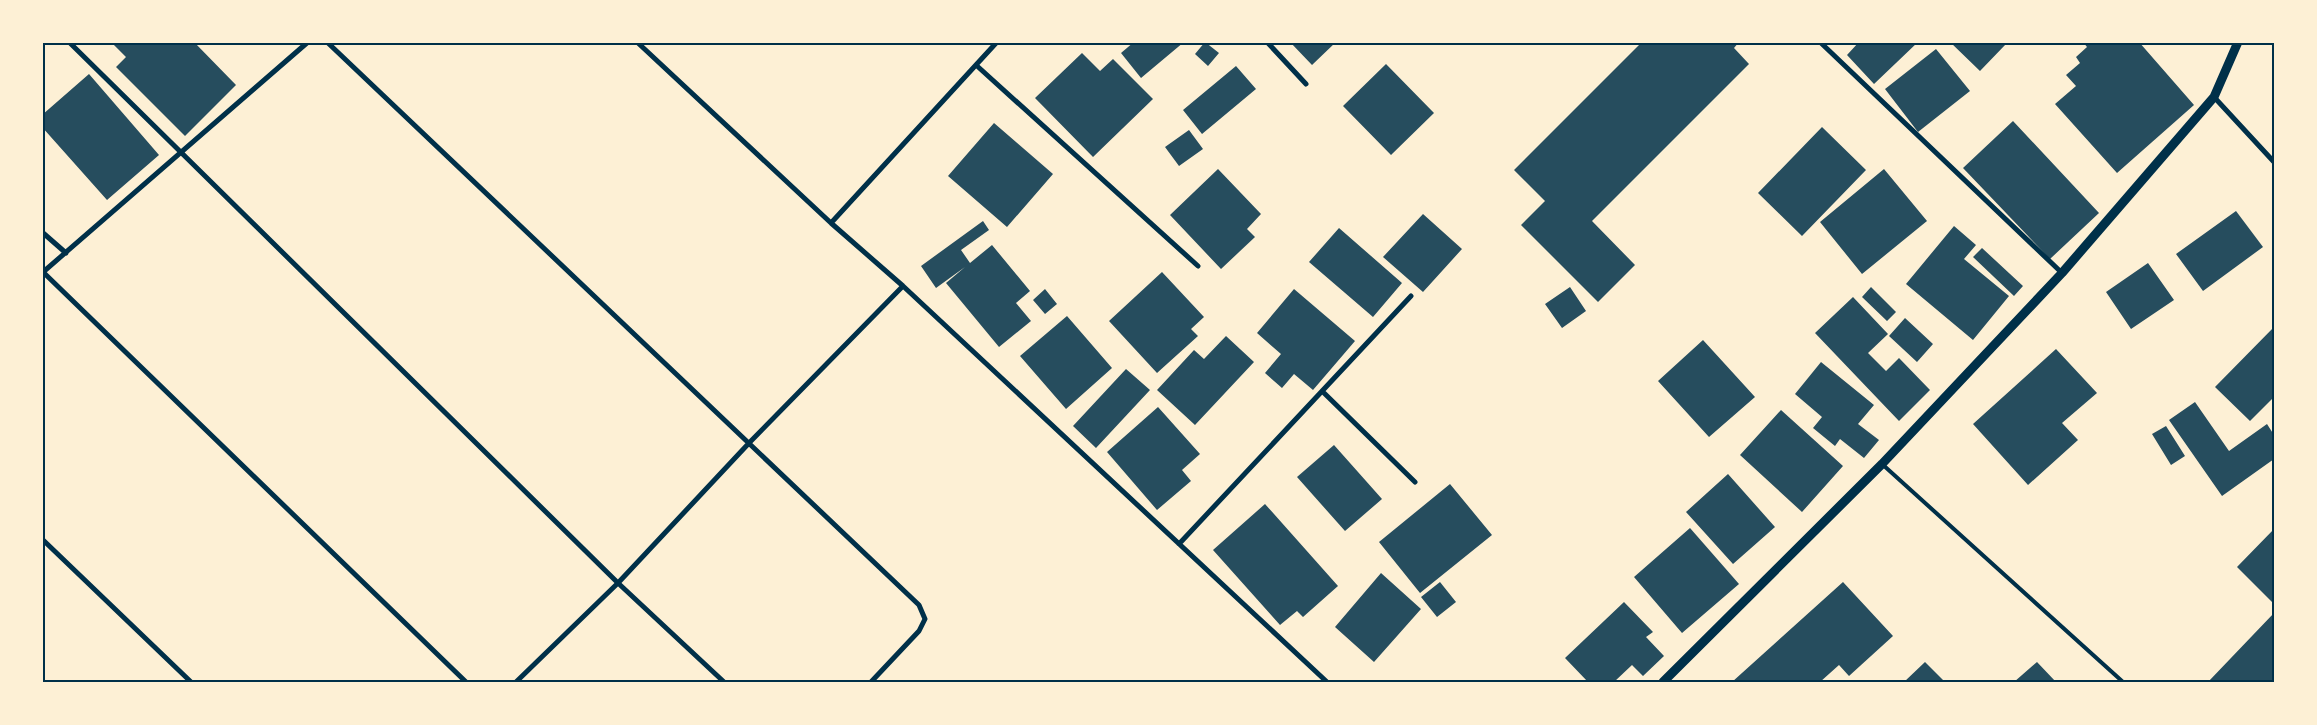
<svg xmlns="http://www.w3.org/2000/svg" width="2317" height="725" font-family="'PT Sans Narrow',sans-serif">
	<rect width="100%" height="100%" fill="#fdf0d5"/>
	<path fill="#264d5e" d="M111 42H194L236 85 185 136 116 67 126 57Z
		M1134 42H1184L1141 78 1121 53Z
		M1205 42 1219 53 1208 66 1195 54Z
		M1290 42H1336L1312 65Z
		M1642 42H1739L1734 48 1749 64 1592 221 1635 265 1598 302 1521 225 1545 201 1514 170Z
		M1859 42H1918L1874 84 1847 55Z
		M1950 42H2004L2006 44 1980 71Z
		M2083 42H2139L2194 105 2117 173 2055 104 2076 86 2066 75 2080 63 2076 57 2087 47Z
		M1936 49 1970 91 1918 132 1885 89Z
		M1082 53 1100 71 1113 59 1153 99 1093 157 1035 98Z
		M1386 64 1434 113 1391 155 1343 106Z
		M1236 66 1256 89 1202 134 1183 110Z
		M89 74 159 155 107 200 42 127V115Z
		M2013 121 2099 213 2050 259 1963 168Z
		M994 123 1053 174 1007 227 948 176Z
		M1822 127 1866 170 1802 236 1758 193Z
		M1189 130 1203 149 1179 166 1165 147Z
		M1218 169 1261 214 1247 229 1255 237 1221 269 1170 215Z
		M1884 169 1927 221 1862 274 1820 222Z
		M2236 211 2263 247 2203 291 2176 254Z
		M1423 214 1462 249 1423 292 1383 257Z
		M983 221 989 230 961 250 970 263 992 245 1030 291 1016 303 1031 321 999 347 946 283 965 267 936 288 921 266Z
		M1954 226 1976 245 1964 259 2009 296 1973 340 1906 284Z
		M1339 228 1402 283 1373 317 1309 262Z
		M1982 248 2023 286 2014 296 1973 257Z
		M2148 263 2174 300 2131 329 2106 292Z
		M1162 272 1204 317 1191 329 1198 336 1157 373 1109 321Z
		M1570 287 1586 311 1562 328 1545 304Z
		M1871 287 1896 312 1887 321 1862 297Z
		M1045 289 1057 304 1045 314 1033 300Z
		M1294 289 1355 341 1313 390 1294 374 1282 388 1265 373 1281 354 1257 333Z
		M1853 297 1888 334 1868 353 1886 371 1899 358 1930 390 1899 421 1815 333Z
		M1067 316 1112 368 1066 409 1020 356Z
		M1905 318 1933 344 1917 362 1889 336Z
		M2274 327V397L2250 421 2215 387Z
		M1226 336 1254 362 1195 425 1157 390 1194 350 1204 359Z
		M1703 340 1755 397 1709 437 1658 381Z
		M2056 349 2097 393 2062 423 2078 440 2028 485 1973 424Z
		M1821 362 1874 405 1858 424 1879 440 1864 458 1840 439 1835 446 1813 428 1822 417 1795 394Z
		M1126 369 1150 390 1096 448 1073 426Z
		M2195 402 2229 451 2267 424 2274 435V459L2222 496 2169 420Z
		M1158 407 1200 454 1182 470 1191 481 1157 510 1107 452Z
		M1781 410 1843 466 1802 512 1740 455Z
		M2166 426 2185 456 2171 465 2152 434Z
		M1334 445 1382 499 1345 531 1297 477Z
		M1728 474 1775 527 1733 564 1686 512Z
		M1450 484 1492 535 1420 593 1379 542Z
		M1265 504 1338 586 1303 617 1297 611 1280 625 1213 550Z
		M1690 528 1739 584 1682 633 1634 577Z
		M2274 529V604L2237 567Z
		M1381 573 1421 609 1374 662 1335 627Z
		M1440 582 1456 602 1437 617 1421 597Z
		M1843 582 1893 636 1849 676 1839 665 1820 682H1732Z
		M1624 602 1653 632 1646 637 1664 656 1643 676 1632 665 1614 682H1588L1565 658Z
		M2274 613V682H2208Z
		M1925 662 1945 682H1904Z
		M2037 662 2056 682H2014Z"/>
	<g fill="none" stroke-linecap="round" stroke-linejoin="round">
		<path stroke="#003049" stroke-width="4" d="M1882 464 2123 682"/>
		<path stroke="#003049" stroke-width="5" d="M69 42 618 583 724 682
			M327 42 919 605 925 619 919 631 871 682
			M637 42 831 223 903 286 1327 682
			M1267 42 1306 84
			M1820 42 2062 273
			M976 65 1198 266
			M2214 97 2274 162
			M831 223 997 42
			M42 232 66 253
			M43 272 466 682
			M42 273 308 42
			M1322 391 1415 482
			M42 539 191 682
			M1179 544 1411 296
			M516 682 618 583 750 442 903 286"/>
		<path stroke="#003049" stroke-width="9" d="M1663 682 1882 464 2062 273 2214 97 2238 42"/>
	</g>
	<rect width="2317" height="725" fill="none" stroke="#fdf0d5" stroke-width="88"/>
	<rect x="44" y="44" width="2229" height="637" fill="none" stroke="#003049" stroke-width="2"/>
</svg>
